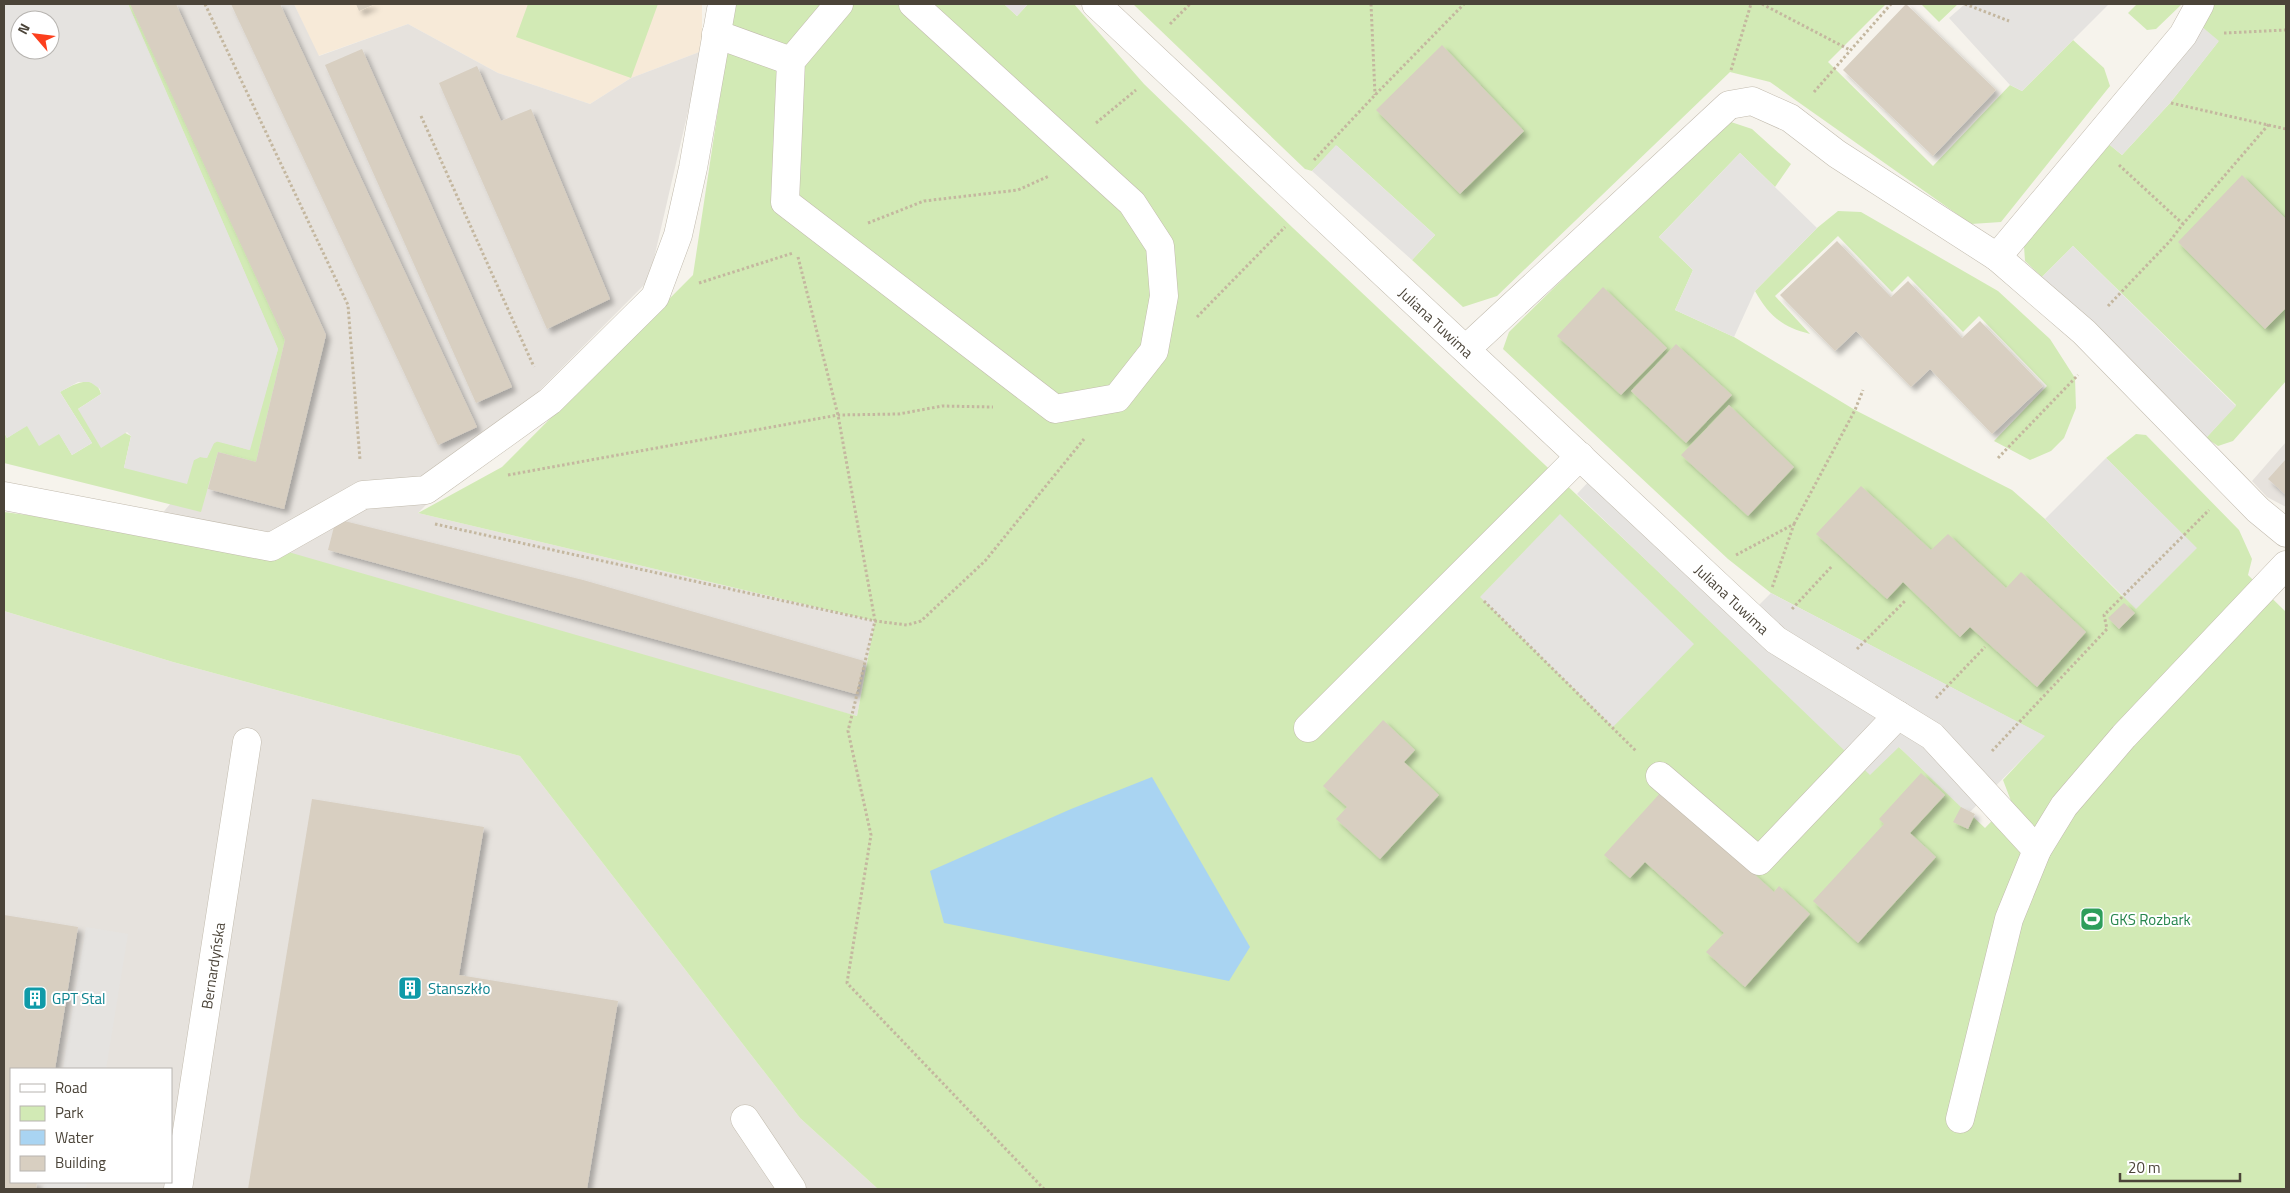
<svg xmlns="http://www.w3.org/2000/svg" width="2290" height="1193" font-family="'Titillium Web',sans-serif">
	<defs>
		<filter id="shadow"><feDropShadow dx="4.5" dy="4.5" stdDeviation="2.5" flood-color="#0004"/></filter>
	</defs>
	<rect width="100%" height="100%" fill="#f6f3ec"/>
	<path fill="#f7ead8" d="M294 4H702V51L631 78 590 104 498 73 408 24 318 56Z"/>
	<path fill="#e6e2dd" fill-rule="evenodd" d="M128 4H294L319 56 408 24 498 73 590 104 631 78 702 51 649 280 418 513 875 621 857 716 149 529 187 484Z
		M2286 442V507L2267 497 2252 481Z
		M4 611 173 662 520 756 800 1118 878 1189H4ZM11 1069H171V1182H11Z"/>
	<path fill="#d2eab5" d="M128 4H133L285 340 256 462 218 452 201 512 4 463V432L7 438 27 425 59 433 72 455 92 443 60 392C72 385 95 372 101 394L78 409 131 436 124 468 194 460 200 457 207 458 213 444 218 441 249 450 278 349Z
		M528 4H658L631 78 516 37Z
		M734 4H1004L1017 16 1028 4H1074L1144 84 1293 228 1728 637 1899 747 1985 828 2011 801 2003 780 2044 736 1771 593 1728 559 1503 349 1509 332 1725 120 1752 129 1791 164 1775 187 1740 153 1659 237 1693 270 1675 310 1734 337 1855 410 2012 490 2045 519 2122 596 2196 548 2106 458 2136 434 2146 435 2239 530 2252 559 2248 575 2286 612V1189H878L800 1118 520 756 173 662 4 611V512L271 547 857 716 875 621 418 513 502 467 693 275Z
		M1133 4H1886L1828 62 1933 166 2010 85 2022 91 2073 40 2104 68 2110 86 2001 222 1971 224 1770 82 1730 72 1497 296 1463 307 1412 260 1435 235 1337 146 1312 171 1305 169Z
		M1921 4H1958L1939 22Z
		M2137 4H2182L2156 29 2147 30 2128 13Z
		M2213 4H2286V381L2233 441 2218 446 2206 438 2236 405 2073 246 2042 277 2025 261 2024 246 2105 141 2122 155 2170 103 2218 42 2201 26Z
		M1838 211 1861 212 1998 291 2050 339 2075 378 2076 408 2064 438 2051 451 2030 460 1994 441 2047 386 1979 316 1963 332 1908 276 1892 292 1838 236 1775 296 1810 334C1782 327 1769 316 1755 291L1817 228Z"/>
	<path fill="#e5e3e0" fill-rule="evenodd" d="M4 4H128L278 349 250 450 215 441 207 458 200 457 194 460 187 484 124 468 131 436 127 432 101 448 78 409 101 394 100 389 90 382H78L60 392 92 443 72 455 59 434 39 446 27 426 7 438 4 432ZM20 20H50V50H20Z
		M1004 4H1028L1017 16Z
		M1965 4H2109L2022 91 2010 85 1949 18Z
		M2201 26 2219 41 2170 103 2122 155 2105 141Z
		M1336 145 1435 235 1412 260 1312 171Z
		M1740 153 1817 228 1755 291 1734 337 1675 310 1693 270 1659 237Z
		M2073 246 2236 406 2206 438 2042 277Z
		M2106 458 2197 548 2136 609 2045 519Z
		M1592 478 1742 622 1771 593 2045 736 1968 814 1899 747 1870 775 1577 494Z
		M1560 514 1694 644 1613 727 1480 597Z
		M86 927 128 934 106 1069H63Z
		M45 1182H87L86 1189H43Z"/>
	<path fill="#a9d4f2" d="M1152 777 1250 947 1229 981 944 923 930 871 1071 809Z"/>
	<path fill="#d8cfc1" filter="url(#shadow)" d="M130 4H176L326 335 284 509 208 489 218 452 256 462 285 340Z
		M231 4H280L477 427 438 445Z
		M356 4H375L359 11Z
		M1906 4 1996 90 1933 156 1843 70Z
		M1442 45 1524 131 1460 194 1376 110Z
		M362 49 512 387 476 403 325 65Z
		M477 66 501 121 531 109 610 299 547 329 439 83Z
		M2242 175 2286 219V308L2265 329 2178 242Z
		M1837 241 1891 297 1908 281 1962 338 1980 321 2043 386 1992 434 1930 369 1911 387 1856 331 1835 351 1780 295Z
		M1603 287 1667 348 1621 395 1557 336Z
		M1676 344 1732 395 1686 443 1631 391Z
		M1729 405 1794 467 1748 516 1681 455Z
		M2286 459V495L2268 479Z
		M1861 486 1931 550 1948 534 2006 588 2021 572 2086 632 2037 687 1970 627 1960 637 1903 582 1887 599 1816 534Z
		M336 519 583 580 864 661 856 694 328 550Z
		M2124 603 2135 613 2119 629 2108 618Z
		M1383 720 1415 750 1404 762 1439 795 1380 859 1336 819 1347 807 1323 786Z
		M1921 773 1945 795 1910 833 1936 857 1858 943 1813 901 1884 824 1879 819Z
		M1662 791 1774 892 1779 886 1810 914 1745 987 1706 952 1724 933 1645 862 1630 878 1604 855Z
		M312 799 484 827 459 975 618 1001 587 1189H248Z
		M1961 807 1975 814 1968 829 1953 822Z
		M4 915 78 927 55 1069H11V1182H37L36 1189H4Z"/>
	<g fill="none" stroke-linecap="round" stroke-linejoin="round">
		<g stroke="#c2bbae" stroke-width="29">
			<g id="minor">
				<path d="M839 4 791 61 785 202 1055 409 1117 398 1154 351 1164 296 1160 246 1132 203 913 4"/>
				<path id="s1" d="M1096 4 1776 640 1932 736 2037 850"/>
				<path d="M716 34 791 61"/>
				<path d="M1997 257 2183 35 2200 4"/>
				<path d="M1466 349 1729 105 1752 101 1790 118 1837 154 1997 257 2084 332 2258 510 2286 533"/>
				<path d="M4 496 271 547 363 495 426 490 550 401 655 297 678 235 693 168 722 4"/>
				<path d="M1308 728 1580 456"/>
				<path d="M1660 776 1759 861 1898 715"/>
				<path d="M745 1119 792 1189"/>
				<path d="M1960 1119 2009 919 2037 850 2064 806 2124 736 2286 565"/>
				<path id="s2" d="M178 1189 247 742"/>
			</g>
		</g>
		<path stroke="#c4b79f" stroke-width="3" stroke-dasharray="2.5 2.5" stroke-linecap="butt" d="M205 4 348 305 360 460
			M1371 4 1375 95
			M1762 4 1850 50
			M1965 4 2009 21
			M1170 24 1190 4
			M2224 33 2286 30
			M1731 70 1751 4
			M1814 92 1891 4
			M2171 103 2286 129
			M421 116 534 367
			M1096 123 1136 90
			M1314 160 1375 95 1464 4
			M2119 165 2183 224
			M868 223 924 201 1018 190 1049 176
			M798 257 838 415 875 621 848 731 871 835 847 983 1044 1189
			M699 283 793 253
			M2108 306 2170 241 2183 224 2269 124
			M1197 317 1285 227
			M1998 458 2078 375
			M508 475 838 415 899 414 942 406 993 407
			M435 524 875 621 907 625 921 621 985 561 1084 439
			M1794 524 1855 410 1863 390
			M1736 555 1794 524 1772 588
			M1484 601 1636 751
			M1792 609 1832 566
			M1857 649 1906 600
			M1936 698 1985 647
			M1992 751 2107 629 2104 615 2209 510"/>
		<use href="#minor" stroke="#fff" stroke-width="28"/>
	</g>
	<defs>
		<g id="stadium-square" transform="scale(1.25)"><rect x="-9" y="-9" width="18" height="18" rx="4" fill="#2e9e5b" stroke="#fff"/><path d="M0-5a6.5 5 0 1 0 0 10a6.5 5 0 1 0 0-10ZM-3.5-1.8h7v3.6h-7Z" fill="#fff"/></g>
		<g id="building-square" transform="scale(1.25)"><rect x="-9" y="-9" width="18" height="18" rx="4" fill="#0f9aa8" stroke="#fff"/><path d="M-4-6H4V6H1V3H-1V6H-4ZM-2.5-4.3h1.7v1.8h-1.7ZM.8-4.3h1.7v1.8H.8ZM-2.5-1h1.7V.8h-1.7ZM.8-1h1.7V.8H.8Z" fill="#fff"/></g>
	</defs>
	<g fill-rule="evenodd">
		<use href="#stadium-square" x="2092" y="919"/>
		<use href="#building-square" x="410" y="988"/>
		<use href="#building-square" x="35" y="998"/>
	</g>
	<g text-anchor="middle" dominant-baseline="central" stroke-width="4" stroke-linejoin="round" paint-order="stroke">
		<g font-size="15" fill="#4b4439" stroke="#fff">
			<text stroke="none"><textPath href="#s1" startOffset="466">Juliana Tuwima</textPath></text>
			<text stroke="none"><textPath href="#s1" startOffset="871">Juliana Tuwima</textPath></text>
			<text stroke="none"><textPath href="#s2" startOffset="226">Bernardyńska</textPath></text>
		</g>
		<g font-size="15" fill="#27864d" stroke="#fff" text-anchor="start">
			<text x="2110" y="919">GKS Rozbark</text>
		</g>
		<g font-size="15" fill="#0d838f" stroke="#fff" text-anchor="start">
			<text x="428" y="988">Stanszkło</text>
			<text x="52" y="998">GPT Stal</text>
		</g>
	</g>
	<rect width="2290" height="1193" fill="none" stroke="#4b4439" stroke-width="10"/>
	<rect x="10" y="1068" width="162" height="115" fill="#ffffff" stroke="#b7b4b0"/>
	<rect x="20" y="1084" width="25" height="8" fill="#ffffff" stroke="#b7b4b0"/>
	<text x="55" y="1093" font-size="15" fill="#4b4439">Road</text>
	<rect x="20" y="1106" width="25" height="15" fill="#d2eab5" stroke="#b7b4b0"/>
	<text x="55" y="1118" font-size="15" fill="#4b4439">Park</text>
	<rect x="20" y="1130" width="25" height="15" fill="#a9d4f2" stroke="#b7b4b0"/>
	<text x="55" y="1143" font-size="15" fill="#4b4439">Water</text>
	<rect x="20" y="1156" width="25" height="15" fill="#d8cfc1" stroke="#b7b4b0"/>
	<text x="55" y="1168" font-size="15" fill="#4b4439">Building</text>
	<g transform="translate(35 35) rotate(298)"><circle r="24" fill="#ffffff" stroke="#b7b4b0"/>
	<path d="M0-4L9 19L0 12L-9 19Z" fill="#fc3f1d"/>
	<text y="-8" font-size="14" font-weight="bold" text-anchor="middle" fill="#4b4439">N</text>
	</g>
	<path d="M2120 1173v8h120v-8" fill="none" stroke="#4b4439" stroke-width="2.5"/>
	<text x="2128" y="1173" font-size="15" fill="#4b4439" stroke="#ffffff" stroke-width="4" paint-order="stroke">20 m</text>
</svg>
